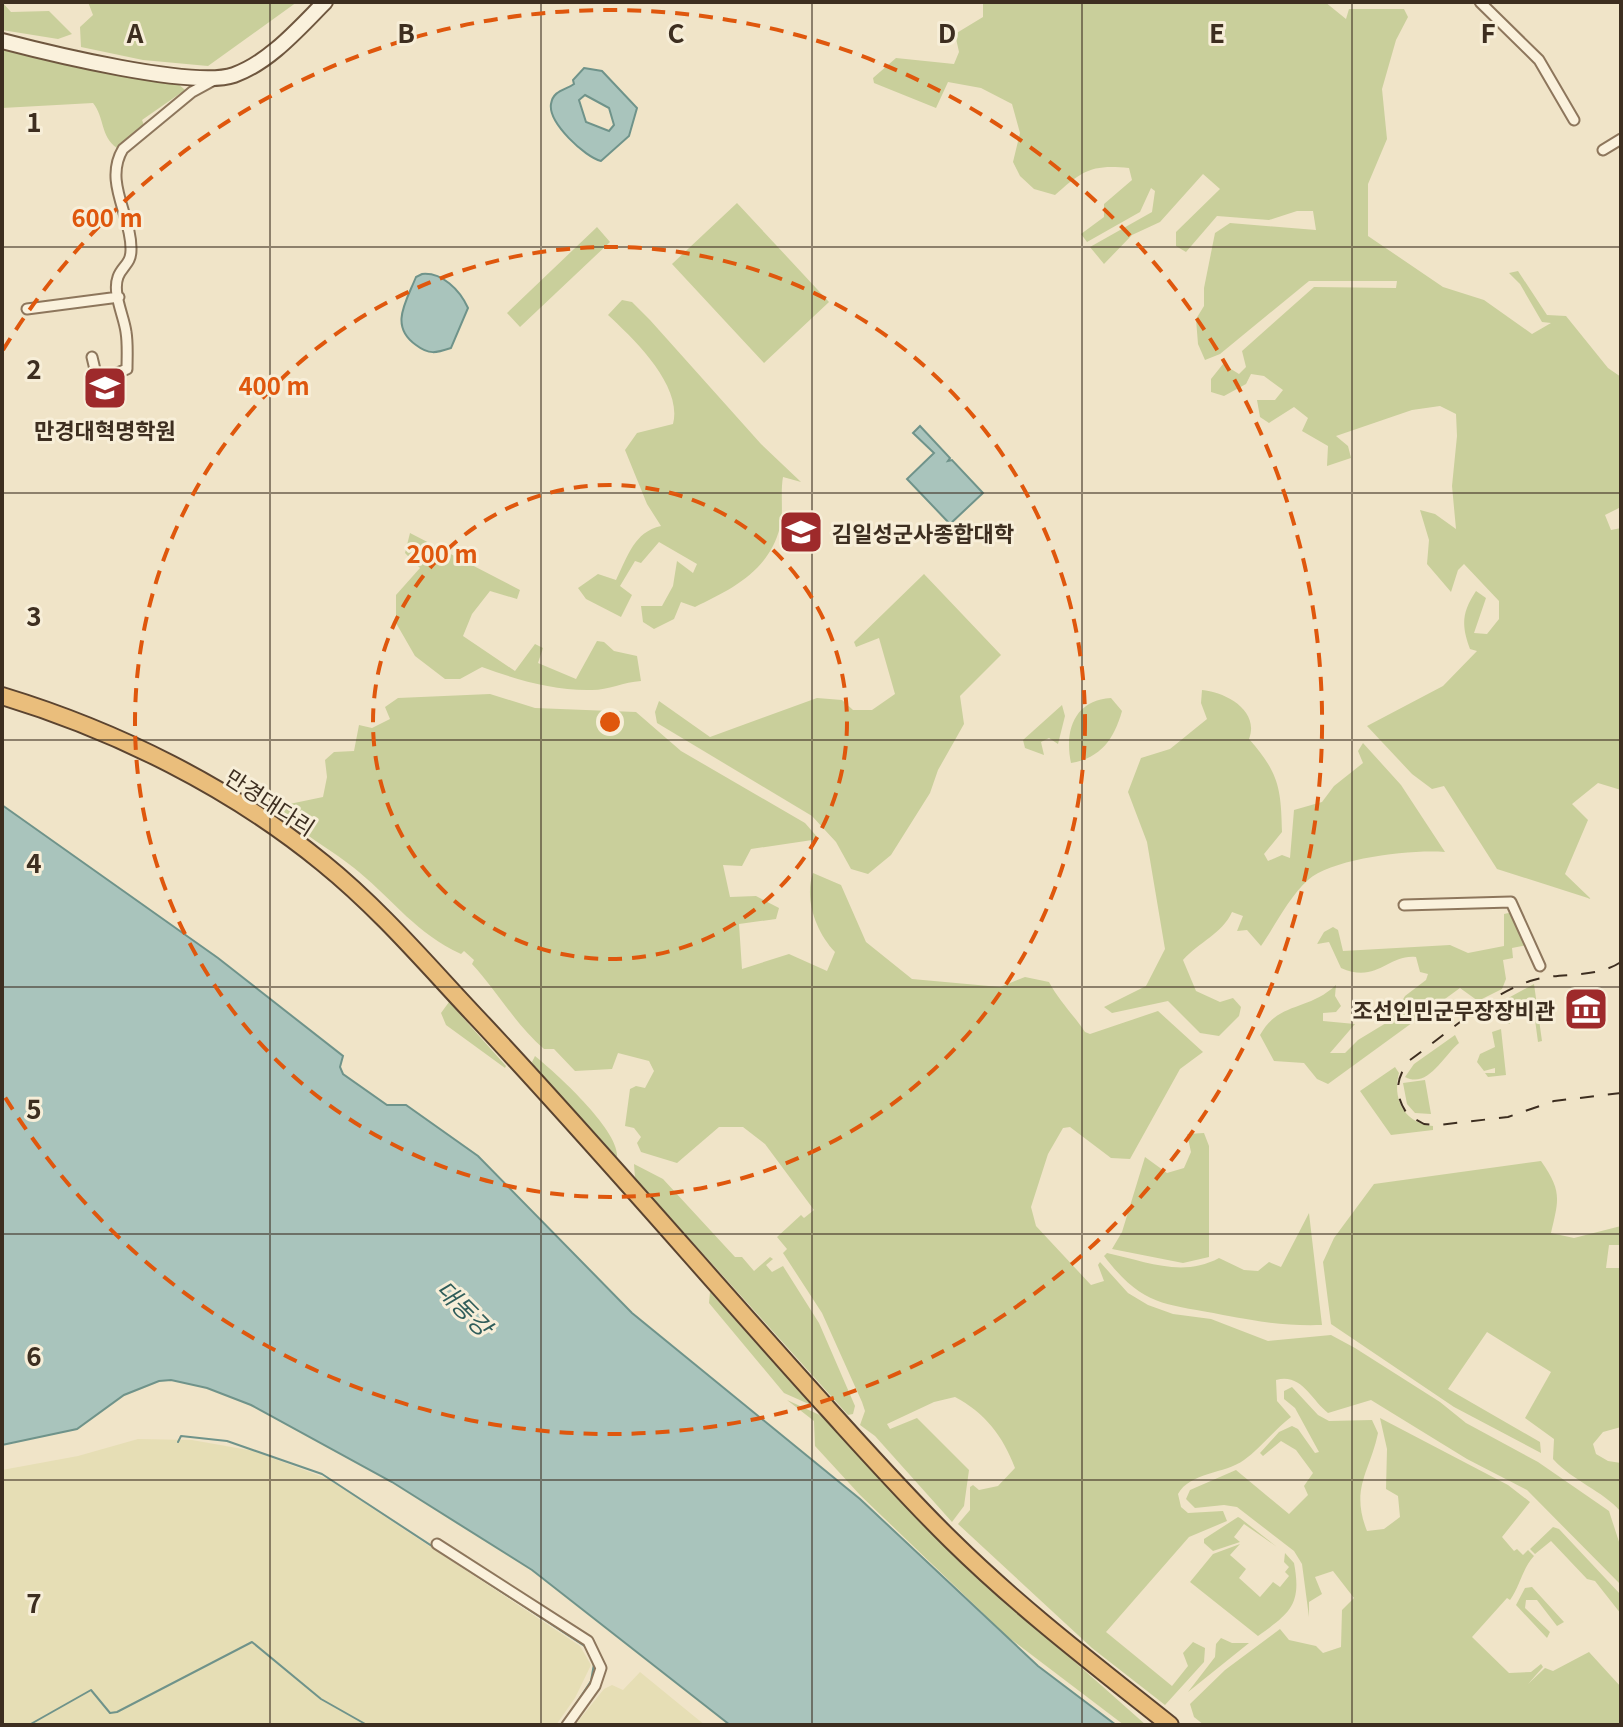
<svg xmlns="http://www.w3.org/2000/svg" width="1623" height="1727" font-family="Georgia,'Noto Sans KR',serif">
	<rect width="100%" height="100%" fill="#f0e4c8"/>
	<path fill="#e6deb5" d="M138 1439 192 1440 254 1451 328 1479 580 1646 591 1665 575 1698 556 1725H2V1470L78 1456Z
		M640 1672 695 1717 705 1725H575L604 1689 612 1685 623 1690Z"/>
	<path fill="#c9cf9b" d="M2 2 11 12 49 11 72 34 58 39 2 30Z
		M88 2H297L208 66 143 60 81 47 80 27 93 15Z
		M983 2H1325L1346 19 1349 9H1404L1408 17 1396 40 1382 89 1387 139 1368 184V236L1443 287 1484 300 1532 334 1551 323 1542 322 1520 284 1509 273 1518 271 1547 315 1566 316 1608 368 1621 377V507L1605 515 1611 530 1621 528V790L1598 783 1572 804 1588 820 1565 874 1591 899 1497 869 1444 786 1432 789 1412 774 1367 726 1443 686 1477 651 1470 649C1461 625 1462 612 1476 591L1486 598 1474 633 1487 634 1499 619V601L1464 564 1458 570 1451 592 1427 564 1429 540 1420 510 1435 514 1456 529 1452 486 1457 436 1456 414 1440 406 1412 410 1336 436 1348 446 1351 458 1327 466 1328 446 1302 431 1308 418 1294 407 1269 423 1260 417 1257 400H1275L1283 390 1264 376 1251 374 1246 384 1224 396 1211 392V379L1223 364 1239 374 1246 367 1242 351 1314 287 1396 288 1397 281H1309L1220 354 1205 360 1198 344 1196 319 1204 306V288L1215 233 1230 223 1316 230 1313 211H1297L1269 220 1217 216 1186 252 1176 246V232L1220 189 1203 174 1160 222 1132 235 1104 264 1090 247 1152 212 1155 191 1151 188 1140 212 1087 242 1081 234 1104 217V204L1132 180 1129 168C1091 164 1082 171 1055 195L1034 189 1020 176 1013 162 1020 133 1012 104 981 88 948 82 936 108 874 83 873 78 896 58 954 64 959 52 955 34 983 17Z
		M2 46 176 82 185 90 142 120 144 125 117 148C100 136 105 118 93 103L2 108Z
		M737 203 829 302 764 363 672 264Z
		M597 227 610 242 520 327 507 313Z
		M622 300 632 302 650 320 761 444 801 482 783 477C780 494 784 513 780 527 769 571 732 589 695 607L681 602 674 619 654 629 643 622 641 606H662L673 586 677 561 693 573 697 564 659 542 641 563 635 561 620 586 632 595 621 617 586 599 578 588 598 574 616 580C628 556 634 532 661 526L647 504 625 450 637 433 673 424C683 386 634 339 608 315Z
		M410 533 520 590 517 599 490 591 472 614 463 636 515 671 535 644 543 648 538 663 576 679 597 641 604 642 614 651 637 656 641 681C624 682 608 690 592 690 555 691 517 680 482 667L460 679H445L415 656 396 623V595L420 568 405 553Z
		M924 574 1001 655 960 696 964 724 938 770 930 793 891 855 868 874 851 869 836 842 812 816 657 723 655 712 659 701 710 737 817 698 842 700 853 710H872L895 694 879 638 856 647 854 642Z
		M1202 690C1225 692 1260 710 1249 739 1279 773 1281 788 1282 832L1264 854 1268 861 1282 855 1290 858 1294 810 1322 802 1334 786 1363 763 1358 751 1363 743 1401 785 1445 852C1413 849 1332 858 1308 880 1289 897 1275 926 1261 946L1247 930 1237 931 1243 916 1232 912C1222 934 1199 942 1183 960L1196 991 1220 1002 1233 998 1241 1007 1239 1016 1219 1036 1200 1033 1168 1001 1112 1013 1104 1007 1146 986 1165 949 1147 842 1128 792 1141 758 1170 749 1207 719 1201 703Z
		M490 694 535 708 636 712 681 751 805 823 819 839 751 849 742 866 723 865 730 897 756 896 779 908 776 919 739 924 742 969 789 954 827 971 835 952C816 932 804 899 813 873L841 885 866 942 912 979 1000 987 1025 977 1049 982C1059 1001 1073 1014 1085 1032L1090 1034 1158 1011 1203 1052 1180 1069 1130 1159 1111 1158 1070 1127 1063 1128 1048 1154 1031 1207 1036 1226 1091 1285 1104 1281 1098 1265 1100 1262 1128 1293 1148 1305 1173 1314 1211 1319 1268 1341 1331 1335 1355 1348 1440 1402 1466 1423 1538 1462 1609 1511 1621 1548V1585L1527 1490 1467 1459 1371 1400 1328 1413C1311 1400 1302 1373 1276 1380L1277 1401 1291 1417C1274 1430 1261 1448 1244 1460 1225 1474 1190 1472 1178 1494L1181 1507 1188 1513 1223 1511 1227 1521 1189 1537 1106 1632 1172 1686 1188 1666 1183 1653 1193 1642 1205 1648 1204 1662 1165 1705 1092 1648 958 1524 970 1510V1487L973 1485 979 1490 998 1486 1015 1468C1003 1436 985 1413 955 1397L934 1402 887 1424 890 1429 917 1418 969 1470 964 1506 952 1522 875 1436 860 1425 865 1411 862 1402 822 1313 783 1253 787 1249 777 1237 801 1215 804 1218 814 1210 765 1144 743 1127H719L677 1163 641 1152 637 1143 641 1137 634 1128 625 1126 630 1089 636 1086 645 1088 654 1071 649 1061 618 1053 612 1069 575 1071 554 1049H544C515 1024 498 992 472 964L474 960 464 951 461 954C416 933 395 902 359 872 332 849 298 833 275 807L323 797 327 777 325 760 334 752 354 751 359 725 372 728 390 719 385 707 398 698Z
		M1111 698 1122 711C1114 739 1101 758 1071 763 1064 730 1075 700 1111 698Z
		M1062 705 1065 716 1058 744 1049 738 1041 742 1044 755 1025 748 1023 740Z
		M1513 912 1527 945 1512 948 1513 958 1503 960 1506 979 1502 989 1478 1001 1460 988 1328 1084 1317 1079 1304 1063 1274 1061 1260 1035C1279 1001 1307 1012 1336 985L1335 996 1341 1006 1336 1012 1323 1013V1021L1355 1024 1330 1053H1345L1358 1040 1391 1020 1405 996 1426 980 1428 974 1420 972 1416 957C1388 954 1377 984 1341 968L1329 942 1317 944 1324 932 1333 927 1338 930 1343 951 1450 945 1468 953 1504 946V914Z
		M1534 984 1542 1041 1538 1042 1533 1005 1508 1008 1510 1024H1504L1501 1002Z
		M449 1002 506 1066 505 1068 446 1025 441 1013Z
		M1501 1029 1506 1075 1488 1077 1485 1073H1495V1068L1484 1071 1477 1062 1480 1054 1495 1047 1492 1032Z
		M1455 1035 1459 1043C1443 1056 1428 1089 1405 1077L1414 1064Z
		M535 1056C556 1073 620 1131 617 1157L535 1067 532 1062Z
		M1395 1067 1399 1073C1392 1099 1404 1123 1433 1126V1130L1391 1135 1360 1091Z
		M1425 1080 1431 1114 1415 1113 1407 1104 1403 1083Z
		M1204 1133 1209 1146V1257L1183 1263 1112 1249 1122 1232 1145 1157 1167 1173 1184 1168 1191 1152 1187 1134Z
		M1541 1161C1562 1191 1559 1199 1551 1233L1574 1238 1621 1226V1245H1609L1606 1268H1621V1427L1603 1432 1593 1444 1596 1454 1608 1461 1621 1463V1512C1602 1490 1574 1482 1553 1459L1554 1439 1525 1418 1551 1372 1487 1332 1448 1389 1540 1442 1541 1453 1454 1407 1331 1324 1323 1262 1334 1238 1374 1184Z
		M634 1164 663 1179 735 1257H742L754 1271 770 1257 773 1259 766 1265 772 1272 783 1266 819 1323 855 1406 853 1414 848 1415 635 1178Z
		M1309 1213 1322 1325C1283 1326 1262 1322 1223 1315 1165 1303 1144 1308 1104 1256L1107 1253C1145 1261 1182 1278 1219 1258L1244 1270 1258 1271 1269 1262 1281 1267Z
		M710 1292 811 1405 784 1393 709 1303Z
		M1292 1387 1318 1415 1329 1421 1372 1420 1378 1433C1370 1472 1350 1488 1367 1531L1384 1529 1400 1517 1398 1496 1386 1489 1387 1449 1380 1418 1508 1485 1530 1502 1502 1537 1514 1551 1517 1549 1523 1555 1528 1550 1534 1556C1523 1567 1520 1586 1510 1600L1507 1598 1472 1637 1509 1673 1531 1672 1541 1664 1543 1667 1528 1684 1545 1668 1553 1671 1589 1652 1621 1687V1725H1204L1194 1717 1190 1704 1225 1670 1280 1629 1289 1640 1316 1646 1323 1653 1341 1647 1342 1610 1354 1598 1333 1571 1315 1577 1322 1594 1309 1602V1617L1302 1564 1294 1551 1237 1507 1224 1505 1195 1508 1186 1499 1190 1490 1236 1470 1289 1514 1308 1495 1304 1486 1313 1473 1296 1450 1281 1441 1263 1456 1260 1453 1279 1432 1292 1426 1298 1429 1315 1453 1319 1452 1295 1408 1284 1399V1391Z
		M787 1400 824 1417 952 1553 1146 1725H1124L1008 1637 860 1495 815 1446 814 1421Z
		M1238 1517 1240 1518 1277 1547 1244 1524 1234 1537 1240 1542 1213 1551 1204 1543V1539Z
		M1553 1527 1559 1529 1621 1595V1614L1595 1581 1587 1579 1551 1541 1535 1554 1530 1549Z
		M1240 1544 1230 1555 1246 1569 1239 1578 1260 1597 1273 1582 1280 1587 1289 1576 1285 1572 1289 1567 1284 1562 1285 1553 1294 1563C1302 1605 1290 1613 1258 1636L1190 1582 1213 1554Z
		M1532 1587 1564 1622 1557 1626 1537 1600H1526L1525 1608 1550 1632 1547 1638 1516 1605 1525 1588Z
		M1221 1638 1232 1643H1249L1188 1692 1215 1657 1216 1644Z"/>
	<path fill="#a9c4bc" stroke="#6f938a" stroke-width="2" fill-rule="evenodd" d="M584 68 602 71 637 108 629 136 601 161C585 157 548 123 551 104 553 90 566 90 574 84L573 80ZM585 95 609 108 614 125 609 131 586 122 579 100Z
		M422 274C442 272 460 290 468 308L451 348C436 353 429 355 416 345 389 326 406 302 416 277Z
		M920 426 950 458 948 461 952 460 983 493 950 524 907 479 934 453 913 433Z
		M2 805 218 958 343 1056 340 1067 343 1074 387 1105H406L478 1156 632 1313 860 1499 1038 1666 1116 1725H730L532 1570 392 1482 251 1405 207 1388 171 1380 159 1381 124 1395 77 1429 2 1445Z"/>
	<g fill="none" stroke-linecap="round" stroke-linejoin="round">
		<path stroke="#6f938a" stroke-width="2" d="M178 1442 181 1436 227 1441 322 1474 586 1647
			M576 1704 591 1681 594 1664
			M29 1725 91 1690 110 1713 117 1712 252 1642 321 1699 367 1725"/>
		<g stroke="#8d765c" stroke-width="13">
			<path id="minor" d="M1480 2 1539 60 1574 120
				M1603 150 1621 139
				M27 309 119 297
				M92 357 97 378H105L127 369C127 357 128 344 126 332 124 316 112 293 118 277 122 266 131 264 131 250 132 216 103 182 123 149L192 92 214 80
				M1404 905 1511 902 1540 966
				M437 1544 588 1641 601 1668 595 1686 567 1725"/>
		</g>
		<g stroke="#6f573f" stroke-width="18">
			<path id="secondary" d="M2 41C48 53 194 89 234 75 270 62 299 28 325 2"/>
		</g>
		<g stroke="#5b4430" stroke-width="20">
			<path id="trunk" d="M2 696C117 731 230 787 323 863 381 910 428 966 479 1020 598 1147 711 1280 828 1409 868 1453 909 1499 952 1541 1020 1608 1096 1666 1170 1725"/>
		</g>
		<use href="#minor" stroke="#faf1dc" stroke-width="9"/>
		<use href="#secondary" stroke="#faf1dc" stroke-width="14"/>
		<use href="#trunk" stroke="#eabe7c" stroke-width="16"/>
		<path stroke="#3d2e20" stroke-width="2" stroke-dasharray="14 14" stroke-linecap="butt" d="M1621 962C1593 980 1560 971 1530 981 1490 994 1445 1035 1410 1060 1395 1078 1394 1096 1408 1115L1424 1124 1438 1125 1508 1117 1554 1101 1621 1093"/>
	</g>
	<path fill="none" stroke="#3d2e20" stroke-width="2" stroke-opacity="0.55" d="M270 2V1725M541 2V1725M812 2V1725M1082 2V1725M1352 2V1725M2 247H1621M2 493H1621M2 740H1621M2 987H1621M2 1234H1621M2 1480H1621"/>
	<g fill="none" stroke="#df570d" stroke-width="4" stroke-dasharray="14 10">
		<circle cx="610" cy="722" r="237"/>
		<circle cx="610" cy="722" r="475"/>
		<path d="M3 350A712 712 0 1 1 3 1094"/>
	</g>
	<defs>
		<g id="university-square" transform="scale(2.3)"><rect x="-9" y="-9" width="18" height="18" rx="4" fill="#9e2a2b" stroke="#f7eed8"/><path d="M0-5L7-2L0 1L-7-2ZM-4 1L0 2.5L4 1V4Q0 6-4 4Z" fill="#fff"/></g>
		<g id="museum-square" transform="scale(2.3)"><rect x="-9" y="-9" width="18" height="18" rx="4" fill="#9e2a2b" stroke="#f7eed8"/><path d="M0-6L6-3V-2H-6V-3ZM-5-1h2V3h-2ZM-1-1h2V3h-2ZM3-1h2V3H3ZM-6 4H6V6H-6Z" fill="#fff"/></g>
	</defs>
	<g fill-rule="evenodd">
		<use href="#university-square" x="105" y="388"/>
		<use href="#university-square" x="801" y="532"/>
		<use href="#museum-square" x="1586" y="1009"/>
	</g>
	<g text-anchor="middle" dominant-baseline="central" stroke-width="6" stroke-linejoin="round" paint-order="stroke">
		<g font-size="22" font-weight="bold" fill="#3d2e20" stroke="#f7eed8">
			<text x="105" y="429">만경대혁명학원</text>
			<text x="832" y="532" text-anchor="start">김일성군사종합대학</text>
			<text x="1555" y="1009" text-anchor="end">조선인민군무장장비관</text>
		</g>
		<g font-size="22" fill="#3d2e20" stroke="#f7eed8">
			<text transform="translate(271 801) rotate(33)">만경대다리</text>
		</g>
		<g font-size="24" font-style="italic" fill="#2f5d5a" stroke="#f7eed8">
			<text transform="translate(465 1307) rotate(45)">대동강</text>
		</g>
	</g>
	<g font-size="26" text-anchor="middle" font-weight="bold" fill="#3d2e20" stroke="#f7eed8" stroke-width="6" stroke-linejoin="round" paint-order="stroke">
		<text x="135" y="43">A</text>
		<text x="406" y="43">B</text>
		<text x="676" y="43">C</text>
		<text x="947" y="43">D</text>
		<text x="1217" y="43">E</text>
		<text x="1488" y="43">F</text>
		<text x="34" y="132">1</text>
		<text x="34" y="379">2</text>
		<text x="34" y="626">3</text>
		<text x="34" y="873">4</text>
		<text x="34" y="1119">5</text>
		<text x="34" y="1366">6</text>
		<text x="34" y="1613">7</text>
	</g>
	<circle cx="610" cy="722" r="12" fill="#df570d" stroke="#f7eed8" stroke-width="4"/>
	<g font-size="24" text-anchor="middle" font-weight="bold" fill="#df570d" stroke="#f7eed8" stroke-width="6" stroke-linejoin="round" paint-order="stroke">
		<text x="107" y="227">600 m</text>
		<text x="274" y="395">400 m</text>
		<text x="442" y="563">200 m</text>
	</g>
	<rect width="1623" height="1727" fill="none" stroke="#3d2e20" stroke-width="8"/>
</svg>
